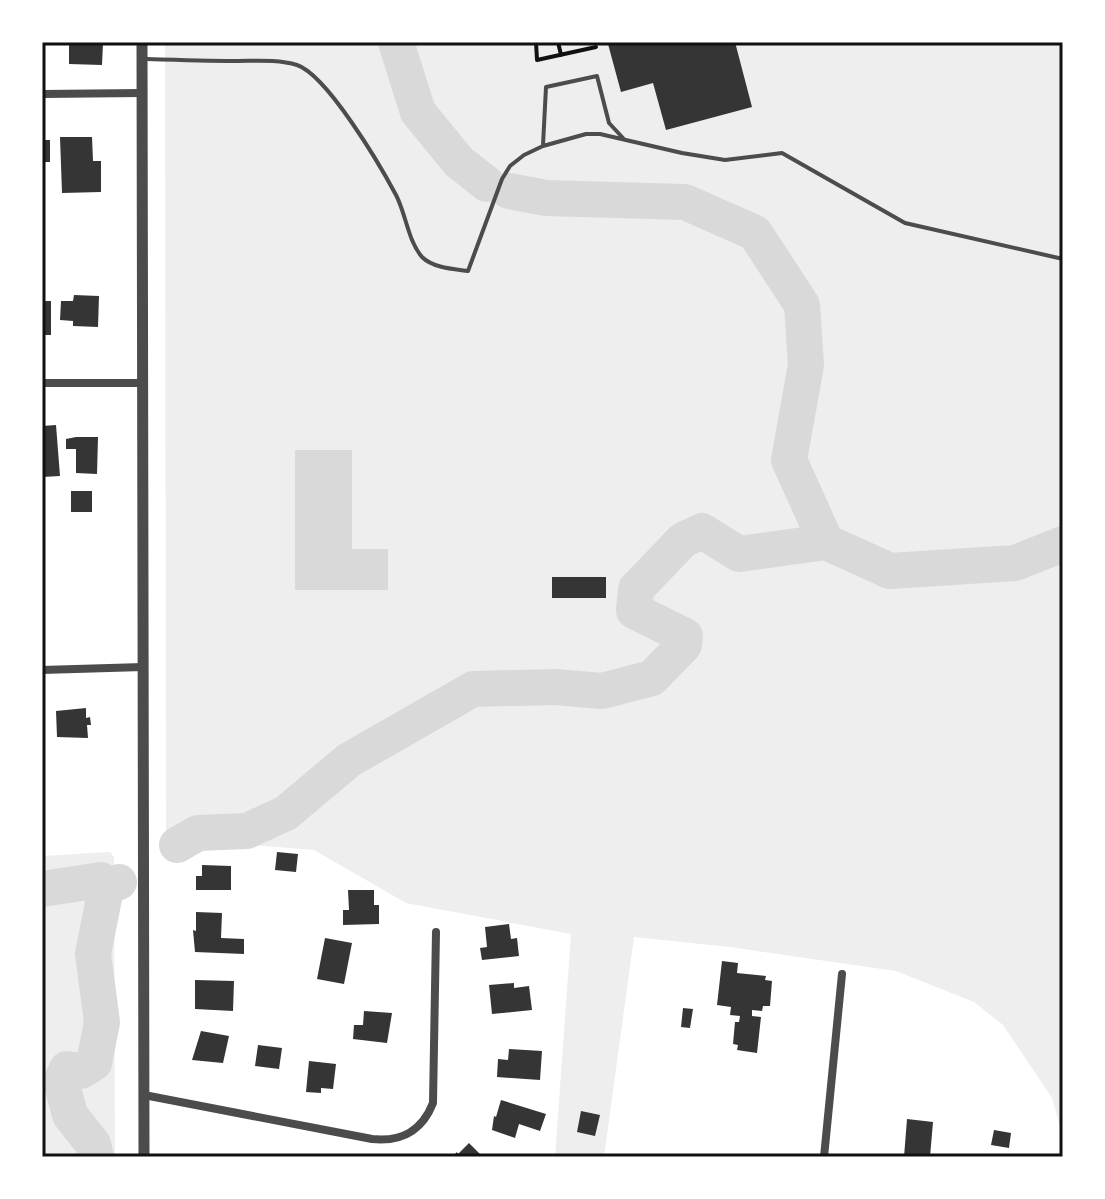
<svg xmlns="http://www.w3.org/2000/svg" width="1105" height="1199" font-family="'Work Sans',sans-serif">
	<rect width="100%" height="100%" fill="#fff"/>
	<path fill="#eee" d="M165 42H1063V1137L1052 1098 1003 1025 974 1002 896 971 730 947 634 937 604 1157H555L571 934 406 903 314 850 166 838Z
		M110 852 114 857 115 1157H42V856Z"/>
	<path fill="#d9d9d9" d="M295 450H352V549H388V590H295Z"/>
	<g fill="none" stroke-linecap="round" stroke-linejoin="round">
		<path stroke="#d9d9d9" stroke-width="36" d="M396 42 418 112 459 162 487 184
			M509 191 546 198 685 202 755 233 802 305 806 365 789 460 826 542 890 571 1015 563 1063 544
			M177 845 198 833 247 831 286 813 349 760 473 689 555 687 602 691 652 678 684 645 685 636 634 611 636 589 683 540 702 531 739 554 826 542
			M42 889 101 880 106 888
			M96 1157 93 1144 70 1115 61 1081 67 1069 81 1071 94 1063 102 1022 93 954 106 888 119 882"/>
	</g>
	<path fill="#353535" d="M69 42 103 43 102 65 69 64Z
		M617 42H735L752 107 666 130 653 83 621 92 608 44Z
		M60 137H92L93 161H101V192L62 193Z
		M42 140H50V162H42Z
		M74 295 99 296 98 327 73 326V321L60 320 61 301H73Z
		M42 301H51V335H42Z
		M56 425 60 476 42 477V426Z
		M76 437H98L97 474 76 473V449H66V439Z
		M71 491H92V512H71Z
		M552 577H606V598H552Z
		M86 708V718L90 717 91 725H87L88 738 57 737 56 711Z
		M277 852 298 854 296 872 275 870Z
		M202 865 231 866V890H196V876H202Z
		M348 890H374V905H379V924L343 925V910H349Z
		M196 912 222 913 221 938 244 939V954L195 952 193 930 196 931Z
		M509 924 511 939 517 938 519 956 482 960 480 948 487 947 485 927Z
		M325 938 352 943 344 984 317 979Z
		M722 961 738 963 737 973 766 976 765 980 772 981 770 1006H763L762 1011 752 1010V1016L761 1017 757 1053 737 1050 738 1045 733 1044 735 1022H739L740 1016 730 1015 731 1007 717 1005Z
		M195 980 234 981 233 1011 195 1009Z
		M514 983V988L529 986 532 1010 492 1014 489 985Z
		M683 1008 693 1009 690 1028 681 1027Z
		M364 1011 392 1013 387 1043 353 1039 354 1025H363Z
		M201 1031 229 1036 223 1063 192 1060Z
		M258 1045 282 1048 279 1069 255 1066Z
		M509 1049 542 1051 540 1080 497 1077 498 1059 508 1060Z
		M309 1061 336 1064 333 1089 321 1088V1093L306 1092Z
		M501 1100 546 1114 540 1131 519 1124 515 1138 492 1130 494 1116 496 1117Z
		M581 1111 600 1115 595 1136 577 1132Z
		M907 1119 933 1122 930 1157H904Z
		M994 1130 1011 1133 1009 1148 991 1145Z
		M469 1143 483 1157H452L457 1152 458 1154Z"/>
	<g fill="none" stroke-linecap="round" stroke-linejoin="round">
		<path stroke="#111" stroke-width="4" d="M536 42 537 60 596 47
			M558 42 561 55"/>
		<path stroke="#4c4c4c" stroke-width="4" d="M144 59C175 60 205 61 236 61 255 61 278 59 297 65 327 75 380 165 396 195 406 214 408 241 422 257 433 268 454 269 468 271L502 179 510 166 524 155 543 146 586 134H600L682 153 725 160 782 153 905 223 1063 259
			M543 145 546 87 597 76 609 123 623 138"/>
		<path stroke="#4c4c4c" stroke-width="8" d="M42 94 142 93
			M42 383H142
			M42 670 143 667
			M144 1095 372 1139C402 1142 422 1131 433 1103L436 932
			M824 1157 842 974"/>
		<path stroke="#4c4c4c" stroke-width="11" d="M142 42 144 1157"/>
	</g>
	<rect width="1105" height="1199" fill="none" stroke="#ffffff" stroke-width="88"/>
	<rect x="44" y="44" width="1017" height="1111" fill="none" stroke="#111" stroke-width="3"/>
</svg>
